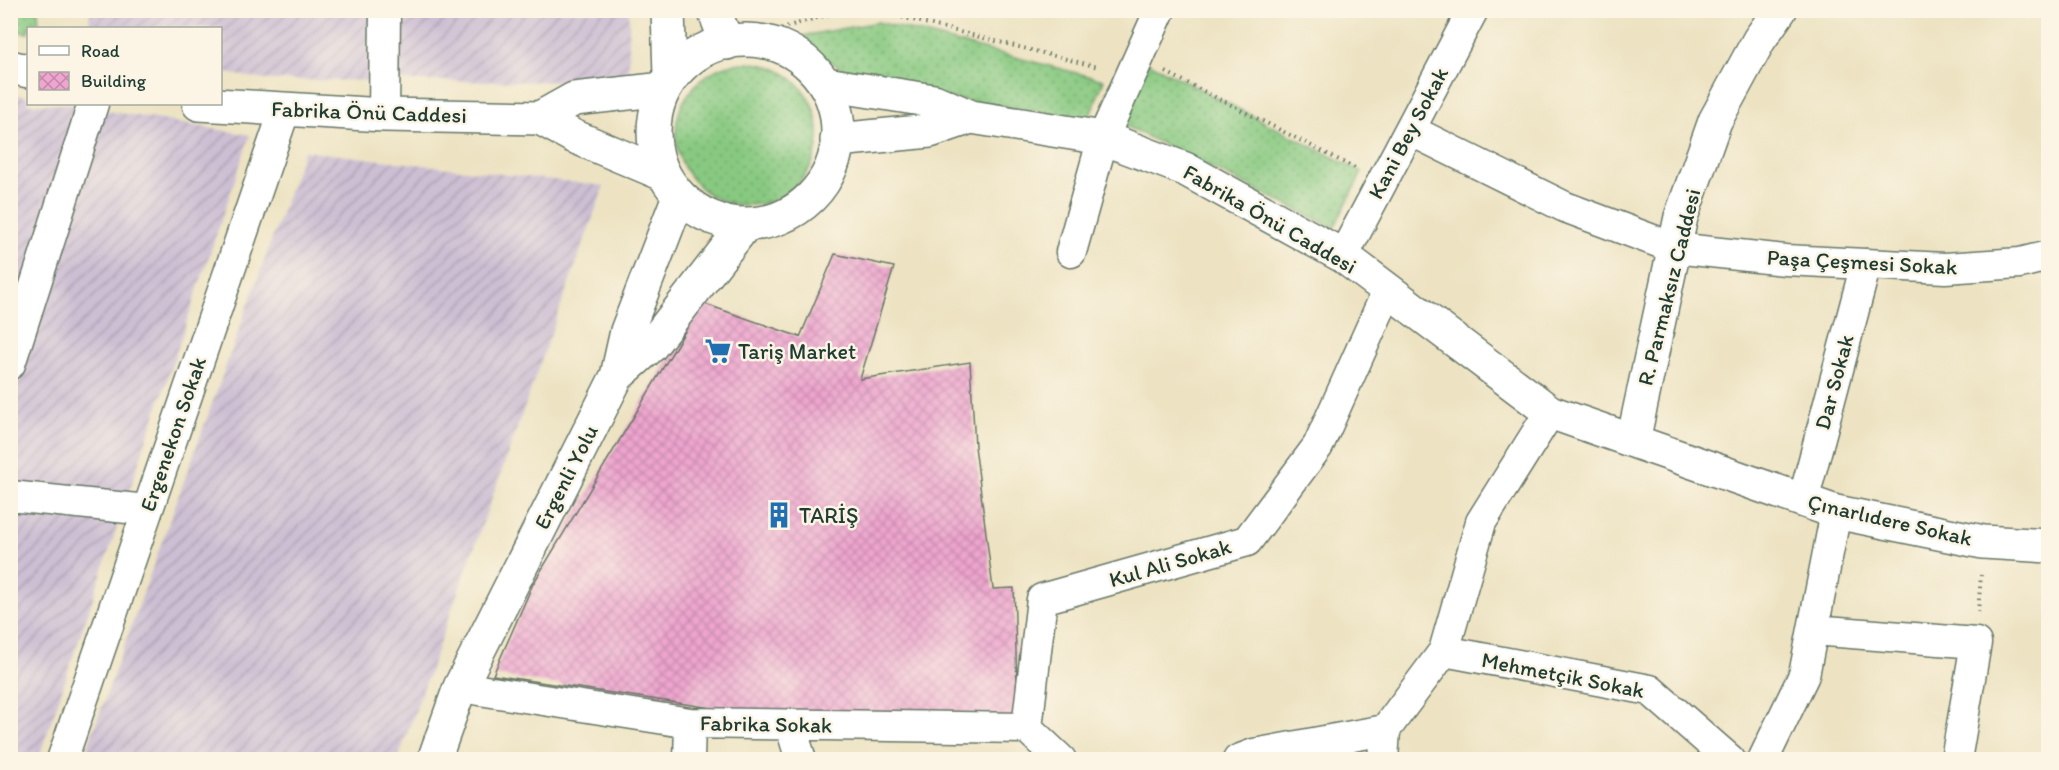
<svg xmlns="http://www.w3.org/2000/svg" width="2059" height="770" font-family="Itim,sans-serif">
	<defs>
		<pattern id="industrial-furrows" width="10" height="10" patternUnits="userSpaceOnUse" patternTransform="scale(1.5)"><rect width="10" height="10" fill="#ccbed3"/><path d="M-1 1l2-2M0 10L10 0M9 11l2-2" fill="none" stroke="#a59cac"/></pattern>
		<pattern id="grass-dots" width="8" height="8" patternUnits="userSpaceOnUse" patternTransform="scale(1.5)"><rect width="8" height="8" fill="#88c981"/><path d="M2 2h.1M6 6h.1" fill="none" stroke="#6fa46a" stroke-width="1.8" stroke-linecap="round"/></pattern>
		<pattern id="building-cross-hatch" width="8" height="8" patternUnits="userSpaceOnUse" patternTransform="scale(1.5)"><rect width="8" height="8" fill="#efa5cf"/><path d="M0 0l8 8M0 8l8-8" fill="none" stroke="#c188a9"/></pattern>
	</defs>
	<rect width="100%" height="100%" fill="#fcf5e5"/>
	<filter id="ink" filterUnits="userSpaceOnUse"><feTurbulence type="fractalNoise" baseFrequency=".0167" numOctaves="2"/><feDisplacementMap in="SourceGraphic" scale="12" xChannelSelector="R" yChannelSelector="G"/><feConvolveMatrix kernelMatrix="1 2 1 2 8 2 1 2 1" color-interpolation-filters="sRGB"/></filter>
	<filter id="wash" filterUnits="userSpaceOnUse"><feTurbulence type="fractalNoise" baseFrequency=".008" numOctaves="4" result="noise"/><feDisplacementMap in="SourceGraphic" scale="24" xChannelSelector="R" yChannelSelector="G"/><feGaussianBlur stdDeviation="1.35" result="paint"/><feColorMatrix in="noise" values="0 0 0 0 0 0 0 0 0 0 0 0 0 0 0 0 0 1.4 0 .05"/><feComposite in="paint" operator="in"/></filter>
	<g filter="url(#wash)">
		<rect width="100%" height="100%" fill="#ede3c3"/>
		<path fill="url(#industrial-furrows)" d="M90 10 629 11V82L265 80 221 72 220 28H89Z
			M10 94 28 97V104H66L250 135 38 760 10 759Z
			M304 151 604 186 398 759H83Z"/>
		<path fill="url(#grass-dots)" stroke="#54835a" stroke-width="1.5" d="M10 11H38L39 28H28V33L11 30Z
			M878 22 1104 80 1088 120 869 85 792 38Z
			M1147 62 1362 172 1334 228 1117 122Z
			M676 134a71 71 0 1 1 142 0a71 71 0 1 1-142 0Z"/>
		<g id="blocks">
			<path fill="url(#building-cross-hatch)" d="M835 254 894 267 860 379 970 362 975 446 993 589 1014 588 1018 717 745 713 493 675 533 584 702 303 800 337Z"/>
		</g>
	</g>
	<g filter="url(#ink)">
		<use href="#blocks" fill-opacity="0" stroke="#677766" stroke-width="1.5"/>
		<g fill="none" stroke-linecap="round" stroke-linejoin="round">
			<g stroke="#677766" stroke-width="33">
				<path id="minor" d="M384 115 385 10
					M1410 130 1565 207 1674 248 1785 260 1945 268 2020 263 2048 256
					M1071 252 1103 138 1160 10
					M1343 256 1473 10
					M10 364 93 104
					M10 496 147 510
					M1803 501 1866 264
					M1814 630 1976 643 1956 760
					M1444 651 1650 690 1730 760
					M460 687 690 723 1027 728 1061 760
					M790 724 801 760
					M1027 728 1042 599 1247 541 1318 446 1388 290
					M62 760 285 109
					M689 760 690 723
					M1238 760 1254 754 1385 730
					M1383 760 1385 730 1444 651 1481 522 1550 412
					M1763 760 1804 675 1836 512"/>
			</g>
			<g stroke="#677766" stroke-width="36">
				<path id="tertiary" d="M668 10 670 76
					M714 10 727 43
					M654 132a92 92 0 1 1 184 0a92 92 0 1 1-184 0Z
					M10 67 28 71
					M826 84 934 101 971 117 1103 138 1185 169 1343 256 1550 412 1836 512 1983 542 2048 546
					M199 104 384 115 540 118 573 136 663 174
					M540 118 574 99 664 89
					M837 140 930 131 971 117
					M617 376 627 331 679 196
					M1633 441 1681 217 1715 121 1759 40 1780 10
					M434 760 460 687 617 376 651 346 745 225"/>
			</g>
			<path stroke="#677766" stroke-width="4" stroke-dasharray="1.5 4.5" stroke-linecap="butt" d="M873 10 1098 67
				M758 35 844 10
				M1166 72 1355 168
				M1978 612 1981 575"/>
			<use href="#minor" stroke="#fff" stroke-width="30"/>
			<use href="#tertiary" stroke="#fff" stroke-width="33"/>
		</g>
	</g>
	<defs>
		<g id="supermarket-bare" transform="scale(2.07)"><path d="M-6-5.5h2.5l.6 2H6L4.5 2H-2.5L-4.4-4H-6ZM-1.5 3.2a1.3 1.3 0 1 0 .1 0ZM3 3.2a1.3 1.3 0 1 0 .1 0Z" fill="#1f6fb2" stroke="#fcf5e5" stroke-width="2.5" paint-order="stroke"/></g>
		<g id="building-bare" transform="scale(2.07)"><path d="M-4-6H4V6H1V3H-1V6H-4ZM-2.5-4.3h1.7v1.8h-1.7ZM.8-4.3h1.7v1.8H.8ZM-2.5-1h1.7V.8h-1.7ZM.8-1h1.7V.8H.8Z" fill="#1f6fb2" stroke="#fcf5e5" stroke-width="2.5" paint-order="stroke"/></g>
	</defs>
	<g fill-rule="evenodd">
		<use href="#supermarket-bare" x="718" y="351"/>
		<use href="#building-bare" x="779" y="515"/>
	</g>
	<g text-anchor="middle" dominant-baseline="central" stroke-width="5" stroke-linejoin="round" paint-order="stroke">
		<g font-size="22" fill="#1f3d34" stroke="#fcf5e5">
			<text transform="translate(369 112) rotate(2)">Fabrika Önü Caddesi</text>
			<text transform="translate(1408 133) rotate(-62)">Kani Bey Sokak</text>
			<text transform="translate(1270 219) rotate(30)">Fabrika Önü Caddesi</text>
			<text transform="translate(1862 262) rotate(3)">Paşa Çeşmesi Sokak</text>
			<text transform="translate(1669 287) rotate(-76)">R. Parmaksız Caddesi</text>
			<text transform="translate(1834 382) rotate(-75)">Dar Sokak</text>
			<text transform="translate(173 434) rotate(-71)">Ergenekon Sokak</text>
			<text transform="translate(566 477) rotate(-63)">Ergenli Yolu</text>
			<text transform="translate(1890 520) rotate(13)">Çınarlıdere Sokak</text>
			<text transform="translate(1170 563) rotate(-16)">Kul Ali Sokak</text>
			<text transform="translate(1563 675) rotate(11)">Mehmetçik Sokak</text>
			<text transform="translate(766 724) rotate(1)">Fabrika Sokak</text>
		</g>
		<g font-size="22" fill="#1f3d34" stroke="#fcf5e5" text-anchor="start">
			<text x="738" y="351">Tariş Market</text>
			<text x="799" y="515">TARİŞ</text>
		</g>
	</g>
	<rect width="2059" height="770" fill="none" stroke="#fcf5e5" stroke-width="36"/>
	<rect x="27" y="27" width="195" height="78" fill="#fcf5e5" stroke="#a4ab9e" stroke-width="1.5"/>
	<rect x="39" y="46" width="30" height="9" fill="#ffffff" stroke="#a4ab9e" stroke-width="1.5"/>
	<text x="81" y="57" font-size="18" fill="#1f3d34">Road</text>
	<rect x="39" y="72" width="30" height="18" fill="url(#building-cross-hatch)" stroke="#a4ab9e" stroke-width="1.5"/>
	<text x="81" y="87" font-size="18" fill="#1f3d34">Building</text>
</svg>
